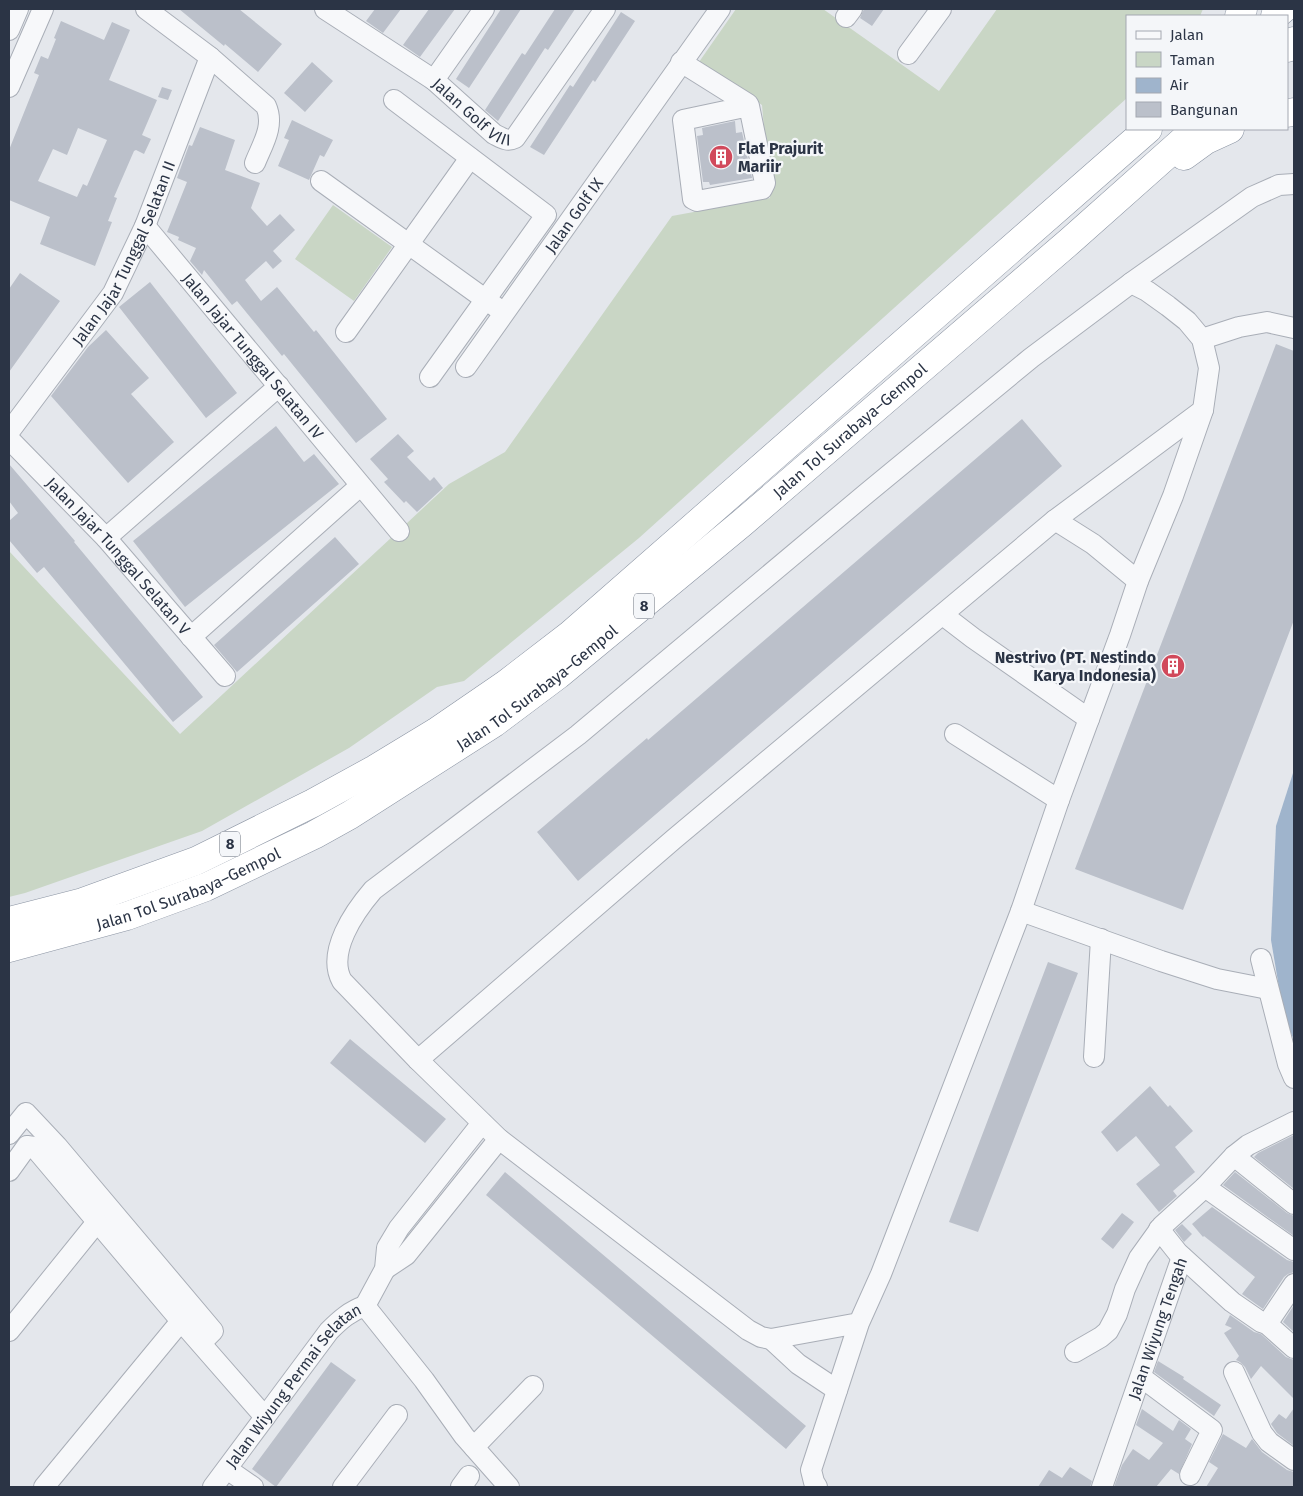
<svg xmlns="http://www.w3.org/2000/svg" width="1303" height="1496" font-family="'Fira Sans',sans-serif">
	<rect width="100%" height="100%" fill="#e4e7ec"/>
	<path fill="#c9d6c5" d="M736 9H823L939 91 997 9H1203L1200 16H1127V98L639 538 464 681 437 687 349 748 202 831 25 893 9 897V551L180 734 449 484 505 452 672 216 770 198 762 105 699 62Z
		M333 205 392 247 354 301 295 259Z"/>
	<path fill="#9fb4cc" d="M1294 770V1040L1284 1017 1271 940 1276 826Z"/>
	<path fill="#bbc0ca" fill-rule="evenodd" d="M179 9H239L282 44 258 72 225 44 224 46Z
		M375 9H401L383 33 366 21Z
		M429 9H455L420 57 403 45Z
		M501 9H521L469 88 456 79Z
		M555 9H575L548 50 545 48 498 121 485 110 522 53 525 55Z
		M864 9H884L872 26 860 18Z
		M621 12 635 21 595 82 593 80 544 155 530 147 570 85 573 87Z
		M61 21 104 40 112 22 130 30 109 80 157 100 142 135 151 139 144 154 136 150 134 151 114 197 117 198 108 221 112 222 95 266 40 244 50 217 9 200V150L39 75 34 73 41 56 48 59 56 39 54 38ZM78 128 107 140 87 186 83 184 77 197 38 181 53 149 67 155Z
		M312 62 333 81 305 112 284 93Z
		M162 87 172 90 168 100 158 97Z
		M292 120 333 140 324 157 320 155 309 180 278 166 289 140 284 138Z
		M735 121 736 133 742 132 752 178 710 185 709 182H703L697 136 703 135 702 128Z
		M200 127 235 140 225 170 260 183 251 208 267 226 280 214 295 230 273 251 282 261 273 269 266 261 245 280 261 301 277 287 314 332 316 330 387 419 356 443 284 354 282 356 237 301 232 305 204 270 202 275 190 261 196 248 178 240 179 237 167 232 187 182 177 178 189 145 192 146Z
		M20 273 60 301 9 372V289Z
		M150 282 237 393 206 418 119 307Z
		M106 330 149 378 131 394 174 442 128 483 51 396 88 347Z
		M1276 344 1294 351V620L1183 910 1075 869Z
		M1022 419 1062 466 578 881 537 832 647 738 648 740Z
		M276 426 304 462 314 454 339 484 185 607 133 541Z
		M398 434 414 451 407 457 430 481 434 477 443 488 417 512 406 501 404 503 384 482 388 479 370 459Z
		M9 464 75 541 74 542 203 697 173 722 44 567 37 573 9 540V521L18 513 9 501Z
		M335 537 359 564 237 672 214 645Z
		M1048 962 1078 973 978 1232 949 1222Z
		M350 1039 446 1119 425 1143 330 1063Z
		M1150 1086 1168 1107 1170 1105 1193 1131 1175 1147 1195 1172 1173 1191 1177 1196 1159 1212 1136 1184 1160 1165 1136 1136 1117 1152 1101 1132Z
		M1294 1135V1189L1254 1157 1258 1153Z
		M505 1172 806 1426 786 1449 486 1195Z
		M1235 1172 1287 1213 1294 1216V1236L1223 1185Z
		M1212 1207 1287 1260 1294 1262V1272L1288 1274 1284 1277 1263 1309 1242 1294 1255 1277 1204 1236 1203 1237 1192 1224Z
		M1122 1213 1134 1222 1113 1249 1101 1239Z
		M1182 1224 1192 1234 1184 1242 1175 1230Z
		M1294 1305V1332L1283 1322Z
		M1230 1315 1254 1332 1261 1334 1286 1357 1294 1360V1399L1261 1366 1251 1379 1245 1367 1240 1362 1236 1360 1239 1356 1224 1333 1232 1328 1225 1325Z
		M1158 1361 1184 1377 1183 1379 1221 1405 1214 1416 1154 1372Z
		M331 1362 356 1380 276 1487 252 1469Z
		M1294 1408V1446L1277 1433 1271 1424 1279 1414 1286 1419Z
		M1142 1409 1173 1431 1179 1420 1191 1429 1185 1439 1192 1444 1179 1474 1171 1469 1156 1487H1114L1122 1465 1133 1449 1149 1460 1163 1443 1136 1425Z
		M1223 1434 1246 1448 1252 1439 1262 1452 1287 1470 1294 1472V1487H1206L1218 1468 1209 1462Z
		M1070 1467 1092 1481 1090 1487H1038L1049 1470 1062 1478Z"/>
	<g fill="none" stroke-linecap="round" stroke-linejoin="round">
		<g stroke="#a9aeb7" stroke-width="22">
			<g id="minor">
				<path d="M146 9 210 57 266 106C275 126 262 145 255 163"/>
				<path id="s1" d="M325 9 434 80 494 134C502 138 507 142 515 138L605 9"/>
				<path d="M846 17 852 9"/>
				<path d="M9 30 18 9"/>
				<path d="M908 54 941 9"/>
				<path d="M681 62 748 104 749 106 765 183 762 189 697 201 693 199 683 120 749 106"/>
				<path d="M434 80 484 9"/>
				<path d="M9 87 43 9"/>
				<path d="M394 100 546 215 430 377"/>
				<path d="M321 181 496 307"/>
				<path id="s2" d="M145 226 399 531"/>
				<path d="M1131 283 1252 197 1279 185 1294 184"/>
				<path d="M346 332 470 158"/>
				<path d="M1202 339 1239 327 1267 322 1294 328"/>
				<path id="s3" d="M466 367 720 9"/>
				<path id="s4" d="M9 432 113 293 145 226 210 57"/>
				<path id="s5" d="M9 439 106 538 225 676"/>
				<path d="M1055 520 1093 544 1138 581"/>
				<path d="M106 538 279 386"/>
				<path d="M943 615 973 638 1089 719"/>
				<path d="M191 637 360 486"/>
				<path d="M955 734 1059 800"/>
				<path d="M1021 911 1161 961 1217 979 1268 989"/>
				<path d="M1261 959 1288 1064 1294 1078"/>
				<path d="M1094 1057 1101 939"/>
				<path d="M418 1060 674 839 1055 520 1203 410"/>
				<path d="M9 1134 26 1113 57 1146 213 1331 201 1343"/>
				<path d="M1234 1156 1294 1204"/>
				<path d="M9 1171 27 1146 34 1147 181 1321 265 1417"/>
				<path d="M1205 1187 1294 1250"/>
				<path d="M1159 1229 1178 1253 1232 1302 1261 1322 1267 1324 1294 1348"/>
				<path d="M385 1269 406 1255 499 1139"/>
				<path d="M365 1306 385 1269 387 1248 399 1228 482 1123"/>
				<path d="M1267 1324 1294 1284"/>
				<path d="M9 1331 97 1222"/>
				<path d="M771 1339 798 1364 837 1390"/>
				<path d="M1075 1352 1101 1337 1108 1331 1117 1314 1125 1289 1139 1258 1162 1226 1205 1187 1234 1156 1248 1145 1294 1122"/>
				<path d="M1234 1372 1262 1433 1269 1442 1294 1460"/>
				<path d="M1141 1377 1212 1430 1190 1475"/>
				<path d="M474 1447 533 1386"/>
				<path d="M227 1469 253 1487"/>
				<path d="M44 1487 181 1321"/>
				<path id="s6" d="M213 1487 329 1331C340 1320 350 1311 365 1306L424 1380 464 1436 509 1487"/>
				<path d="M343 1487 397 1415"/>
				<path d="M461 1487 469 1476"/>
				<path d="M817 1487 814 1482 811 1470 859 1323 881 1274 1021 911 1059 800 1120 635 1138 581 1173 496 1203 410 1209 368 1202 339 1187 321 1168 306 1147 291 1131 283 1031 358 867 493 578 735 373 890C355 911 326 952 342 981L418 1060 499 1139 748 1330 761 1337 771 1339 859 1323"/>
				<path id="s7" d="M1102 1487 1182 1257"/>
			</g>
		</g>
		<g stroke="#8b94a3" stroke-width="29">
			<g id="highway">
				<path d="M1239 16 1243 9"/>
				<path d="M1275 16 1283 9"/>
				<path d="M1287 48 1294 41"/>
				<path d="M1287 113 1294 112"/>
				<path d="M1184 156 1206 140 1230 129"/>
				<path d="M9 921 83 902 196 861 313 803 375 769 436 732 506 684 571 634 1148 129"/>
				<path id="s8" d="M9 948 127 916 206 887 314 835 350 815 494 723 558 675 742 523 1070 241 1196 129"/>
			</g>
		</g>
		<use href="#minor" stroke="#f7f8fa" stroke-width="20"/>
		<use href="#highway" stroke="#fff" stroke-width="28"/>
	</g>
	<defs>
		<g id="building-disc" transform="scale(1.25)"><circle r="9.5" fill="#d1495b" stroke="#f4f6f9"/><path d="M-4-6H4V6H1V3H-1V6H-4ZM-2.5-4.3h1.7v1.8h-1.7ZM.8-4.3h1.7v1.8H.8ZM-2.5-1h1.7V.8h-1.7ZM.8-1h1.7V.8H.8Z" fill="#fff"/></g>
	</defs>
	<g fill-rule="evenodd">
		<use href="#building-disc" x="721" y="157"/>
		<use href="#building-disc" x="1173" y="666"/>
	</g>
	<g text-anchor="middle" dominant-baseline="central" stroke-width="4.5" stroke-linejoin="round" paint-order="stroke">
		<g fill="#f4f6f9" stroke="#676e7b" stroke-width="1">
			<rect x="634" y="593.5" width="20" height="25" rx="4"/>
			<rect x="220" y="831.5" width="20" height="25" rx="4"/>
		</g>
		<g font-size="15" font-weight="bold" fill="#2b3445">
			<text x="644" y="606">8</text>
			<text x="230" y="844">8</text>
		</g>
		<g font-size="16" fill="#2b3445" stroke="#f4f6f9">
			<text stroke="none"><textPath href="#s1" startOffset="180">Jalan Golf VIII</textPath></text>
			<text stroke="none"><textPath href="#s3" startOffset="186">Jalan Golf IX</textPath></text>
			<text stroke="none"><textPath href="#s4" startOffset="214">Jalan Jajar Tunggal Selatan II</textPath></text>
			<text stroke="none"><textPath href="#s2" startOffset="169">Jalan Jajar Tunggal Selatan IV</textPath></text>
			<text stroke="none"><textPath href="#s8" startOffset="999">Jalan Tol Surabaya–Gempol</textPath></text>
			<text stroke="none"><textPath href="#s5" startOffset="160">Jalan Jajar Tunggal Selatan V</textPath></text>
			<text stroke="none"><textPath href="#s8" startOffset="594">Jalan Tol Surabaya–Gempol</textPath></text>
			<text stroke="none"><textPath href="#s8" startOffset="189">Jalan Tol Surabaya–Gempol</textPath></text>
			<text stroke="none"><textPath href="#s7" startOffset="168">Jalan Wiyung Tengah</textPath></text>
			<text stroke="none"><textPath href="#s6" startOffset="130">Jalan Wiyung Permai Selatan</textPath></text>
		</g>
		<g font-size="16" font-weight="bold" fill="#2b3445" stroke="#f4f6f9" text-anchor="start">
			<text x="738" y="148">Flat Prajurit<tspan x="738" dy="18">Mariir</tspan></text>
			<text x="1156" y="657" text-anchor="end">Nestrivo (PT. Nestindo<tspan x="1156" dy="18">Karya Indonesia)</tspan></text>
		</g>
	</g>
	<rect width="1303" height="1496" fill="none" stroke="#2b3445" stroke-width="20"/>
	<rect x="1126" y="15" width="162" height="115" fill="#f4f6f9" stroke="#a4a8b1"/>
	<rect x="1136" y="31" width="25" height="8" fill="#f7f8fa" stroke="#a4a8b1"/>
	<text x="1170" y="40" font-size="15" fill="#2b3445">Jalan</text>
	<rect x="1136" y="52" width="25" height="15" fill="#c9d6c5" stroke="#a4a8b1"/>
	<text x="1170" y="65" font-size="15" fill="#2b3445">Taman</text>
	<rect x="1136" y="78" width="25" height="15" fill="#9fb4cc" stroke="#a4a8b1"/>
	<text x="1170" y="90" font-size="15" fill="#2b3445">Air</text>
	<rect x="1136" y="102" width="25" height="15" fill="#bbc0ca" stroke="#a4a8b1"/>
	<text x="1170" y="115" font-size="15" fill="#2b3445">Bangunan</text>
</svg>
